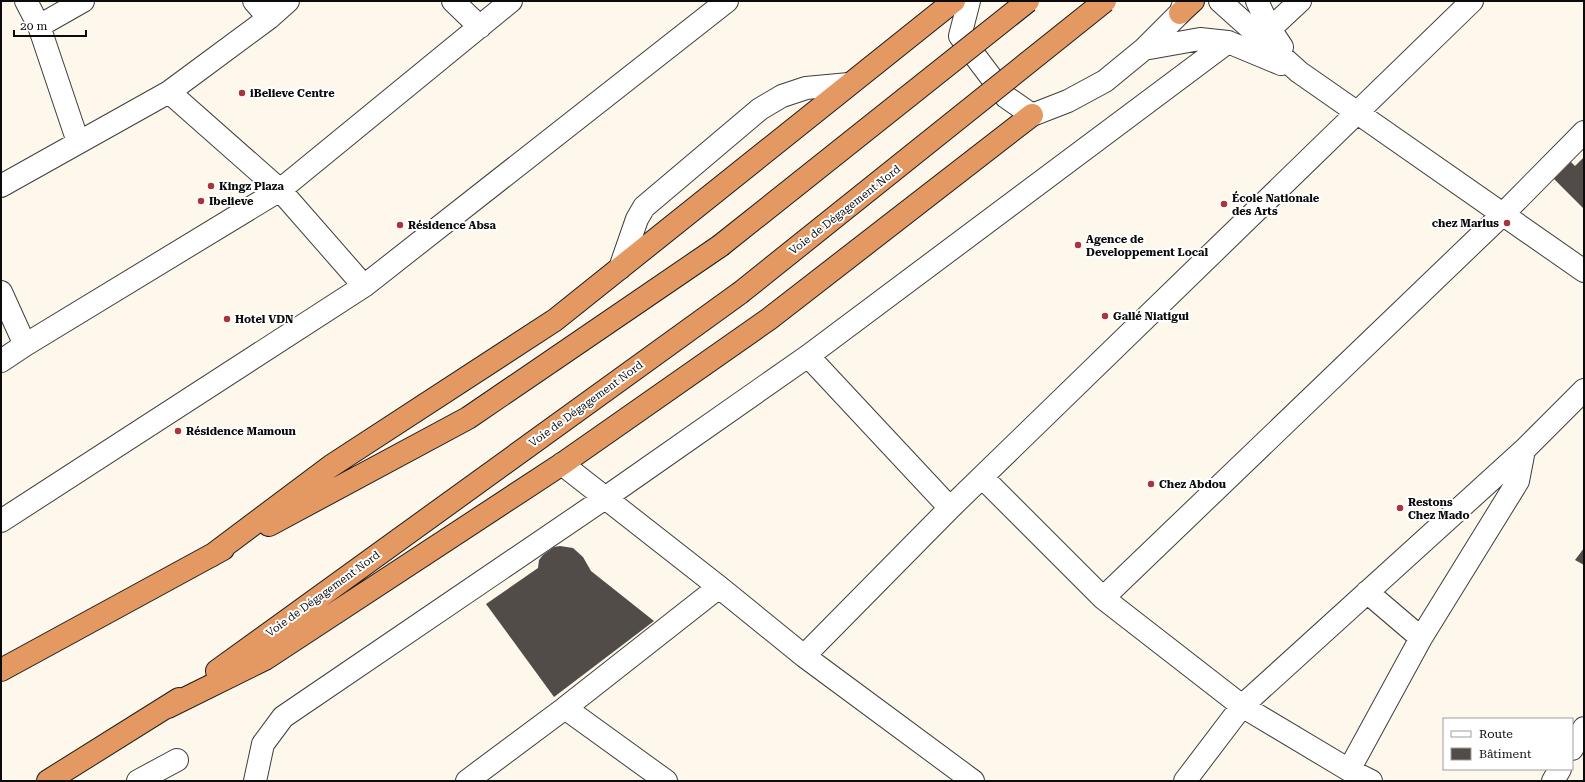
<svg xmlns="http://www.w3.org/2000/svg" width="1585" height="782" font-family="'Roboto Serif',serif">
	<rect width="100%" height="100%" fill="#fdf8eb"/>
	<path fill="#524c48" d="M1584 157V209L1554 179 1571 162 1575 166Z
		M560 546 573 548 583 557 591 571 654 621 554 697 486 604 538 568 539 560 543 555 554 547Z
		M1584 548V565L1575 560Z"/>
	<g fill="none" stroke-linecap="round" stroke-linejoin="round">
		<g stroke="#3e3e3e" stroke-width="24">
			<path id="minor" d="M26 1 39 26 78 142
				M254 1 269 18
				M453 1 480 27
				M969 1 960 36 1006 97 1032 115 1068 101 1105 81 1144 49 1180 13 1185 1
				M1220 1 1299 72 1584 271
				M1257 1 1270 29 1282 47
				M39 26 83 1
				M1270 29 1300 1
				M1144 49 1200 39 1228 42 1281 64
				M169 92 280 190 364 286
				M1 186 169 92 269 18 288 1
				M620 268 637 219 644 207 760 109 782 96 806 88 849 84
				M1 292 25 345
				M808 356 950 508
				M1 361 25 345 280 190 511 1
				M562 464 719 587 804 656 973 781
				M982 477 1103 598 1242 706 1349 770 1371 781
				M1 521 364 286 727 1
				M1367 592 1421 638
				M1103 598 1503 214 1584 132
				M804 656 950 508 1472 1
				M565 708 666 781
				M1572 749 1584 728
				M1349 770 1421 638 1518 481 1524 450
				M138 781 177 760
				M255 781 263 744 283 717 605 498 808 356 1228 42
				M467 781 565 708 719 587
				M1185 781 1242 706 1524 450 1584 390
				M1553 781 1560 769"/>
		</g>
		<g stroke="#1c1c1c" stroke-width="24">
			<path id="highway" d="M1180 13 1193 1
				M269 525 468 418 720 246
				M211 556 331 466 555 320 954 1
				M1 670 223 549
				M217 671 740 293
				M168 707 265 659 562 464 769 319 1032 115
				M48 781 179 699"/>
		</g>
		<use href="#minor" stroke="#fff" stroke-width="22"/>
		<use href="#highway" stroke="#e49862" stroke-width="22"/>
		<g stroke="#1c1c1c" stroke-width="24" stroke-linecap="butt">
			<path id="highway-bridge" d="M720 246 1028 1
				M740 293 1105 1"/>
		</g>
		<use href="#highway-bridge" stroke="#e49862" stroke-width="22"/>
	</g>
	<g fill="#aa333e" stroke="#fff" stroke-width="1.5">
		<circle cx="242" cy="93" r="4"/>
		<circle cx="211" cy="186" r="4"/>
		<circle cx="201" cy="201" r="4"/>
		<circle cx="1224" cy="204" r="4"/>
		<circle cx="1507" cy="223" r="4"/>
		<circle cx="400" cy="225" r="4"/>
		<circle cx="1078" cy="245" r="4"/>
		<circle cx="1105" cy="316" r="4"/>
		<circle cx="227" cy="319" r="4"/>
		<circle cx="178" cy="431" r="4"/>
		<circle cx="1151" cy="484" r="4"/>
		<circle cx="1400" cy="508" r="4"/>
	</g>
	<g text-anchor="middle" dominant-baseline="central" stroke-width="4" stroke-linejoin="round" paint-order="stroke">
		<g font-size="11" font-weight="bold" fill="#0b0b0b" stroke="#fff" text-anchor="start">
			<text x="250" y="93">iBelieve Centre</text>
			<text x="219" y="186">Kingz Plaza</text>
			<text x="1232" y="198">École Nationale<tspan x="1232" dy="13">des Arts</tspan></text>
			<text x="209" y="201">Ibelieve</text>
			<text x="1499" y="223" text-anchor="end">chez Marius</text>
			<text x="408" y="225">Résidence Absa</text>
			<text x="1086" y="239">Agence de<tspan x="1086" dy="13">Developpement Local</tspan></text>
			<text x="1113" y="316">Gallé Niatigui</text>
			<text x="235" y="319">Hotel VDN</text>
			<text x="186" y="431">Résidence Mamoun</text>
			<text x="1159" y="484">Chez Abdou</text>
			<text x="1408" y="502">Restons<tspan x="1408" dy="13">Chez Mado</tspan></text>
		</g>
		<g font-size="11" fill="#0b0b0b" stroke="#fff">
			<text transform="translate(845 210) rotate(-38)">Voie de Dégagement Nord</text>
			<text transform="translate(586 404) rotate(-36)">Voie de Dégagement Nord</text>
			<text transform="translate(323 594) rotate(-36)">Voie de Dégagement Nord</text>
		</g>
	</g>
	<rect width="1585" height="782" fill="none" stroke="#0b0b0b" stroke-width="4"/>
	<rect x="1443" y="718" width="130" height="52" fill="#ffffff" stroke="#9d9d9d"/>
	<rect x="1451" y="731" width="20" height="6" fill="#ffffff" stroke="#9d9d9d"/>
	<text x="1479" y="738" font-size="12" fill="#0b0b0b">Route</text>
	<rect x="1451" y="748" width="20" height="12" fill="#524c48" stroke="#9d9d9d"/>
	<text x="1479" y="758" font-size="12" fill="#0b0b0b">Bâtiment</text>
	<path d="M14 30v6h72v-6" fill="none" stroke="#0b0b0b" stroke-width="2"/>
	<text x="20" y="30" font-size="12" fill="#0b0b0b" stroke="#ffffff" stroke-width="3" paint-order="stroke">20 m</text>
</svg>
